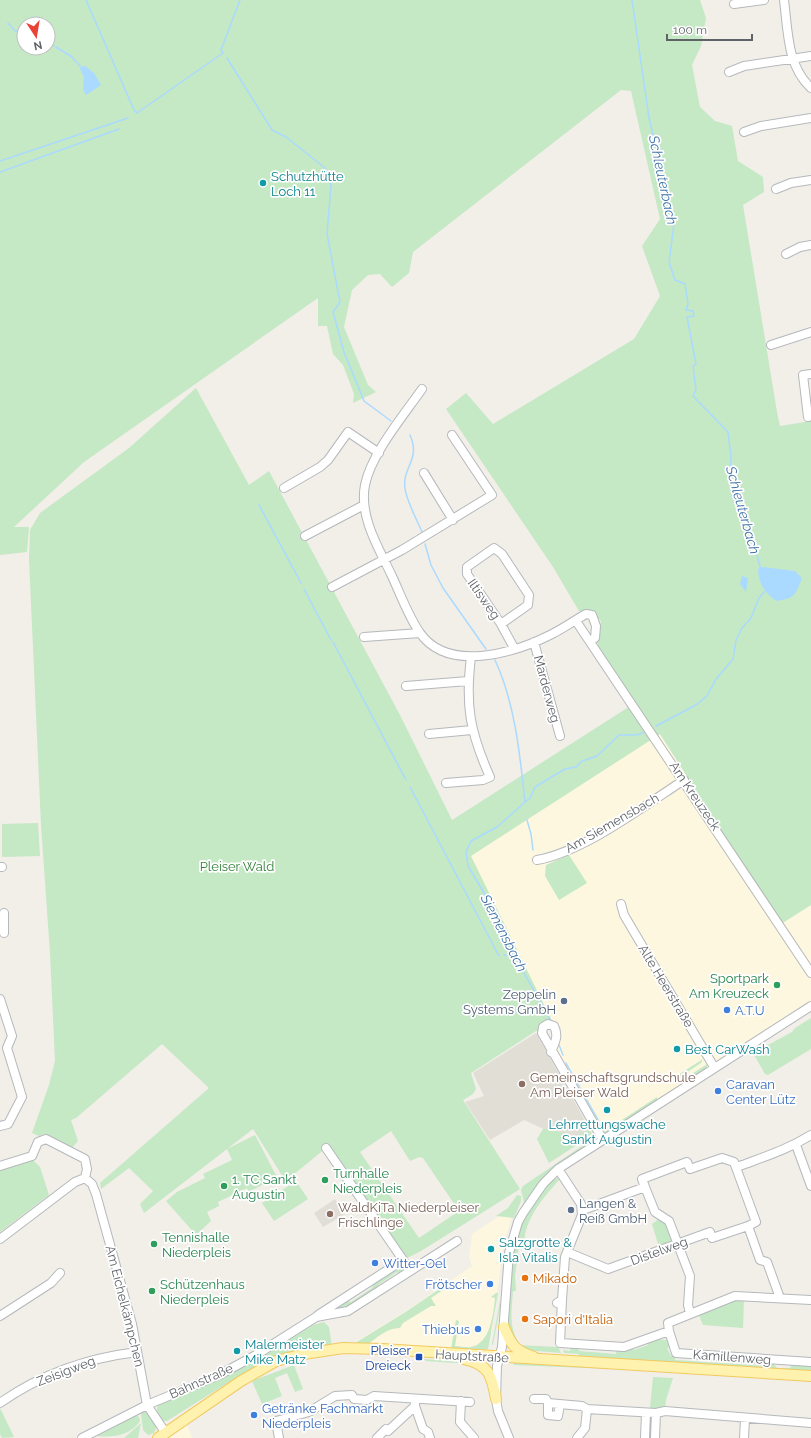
<svg xmlns="http://www.w3.org/2000/svg" width="811" height="1438" font-family="Raleway,sans-serif">
	<rect width="100%" height="100%" fill="#f1efe8"/>
	<path fill="#fef7e0" d="M660 734 781 924 811 905V1008L603 1140 551 1052 561 1035V1028L551 1019 470 856Z
		M501 1215H513L504 1241 492 1332 477 1350 350 1345 403 1313 472 1266 469 1257 472 1234Z
		M187 1424 192 1438H171L170 1437Z"/>
	<path fill="#e1ded6" d="M536 1033 593 1135 576 1144 524 1120 490 1140 465 1102 484 1096 473 1073Z
		M335 1199 345 1214 323 1227 314 1213Z"/>
	<path fill="#c5e8c5" fill-rule="evenodd" d="M0 0H700L706 18 701 46 692 65 700 107 715 121 732 126 738 161 763 177 764 192 743 205 777 412 780 426 811 421V905L781 924 660 734 471 856 551 1019 541 1032 536 1031 471 1073 476 1089 473 1094 463 1100 520 1189 421 1251 403 1260 326 1148 288 1179 283 1177 253 1129 144 1213 140 1204 153 1191 129 1168 101 1189 100 1183 209 1088 162 1044 76 1118 71 1120 78 1141 72 1148 44 1134 39 1136 32 1133 49 1085 55 1061 50 953 41 825 29 559 30 530 40 513 129 448 196 388 249 485 269 471 400 715 452 820 635 703 597 646 601 621 591 611H579L553 567 446 409 466 393 493 424 634 339 660 296 642 246 660 219 631 91 621 90 413 252 409 273 392 287 380 274 368 275 352 290 344 327 368 385 376 392 353 403 354 394 343 365 333 354 327 326H318V298L84 462 14 527H29L27 552 0 555ZM24 24H48V48H24ZM782 570 795 571 765 592ZM391 1131 410 1161 419 1157 423 1158 459 1211 419 1238 360 1152Z
		M38 823 40 856 2 857V824Z
		M569 855 587 883 559 900 545 876 546 865Z
		M811 1018V1049L768 1075 765 1074 753 1053 792 1032 795 1028Z
		M703 1059 701 1063 680 1077 678 1075Z
		M709 1063 703 1072H700L683 1083 682 1080Z
		M657 1097V1100L611 1130V1132L602 1133Z
		M543 1129H549L575 1137 588 1130 592 1135 549 1163 537 1139Z
		M255 1135 277 1177 249 1192 247 1188 218 1202 219 1206 207 1212 211 1221 196 1235 166 1201 177 1192 205 1178 203 1174 232 1160 227 1149Z
		M585 1144H590L555 1167 516 1217 524 1202 521 1190 523 1186Z
		M32 1159 40 1167 49 1195 0 1232V1170Z
		M558 1178 560 1179C543 1198 525 1218 524 1244H519L515 1277 516 1291H513C512 1308 508 1327 519 1343H515C514 1340 511 1338 510 1335 502 1315 514 1243 522 1223 527 1211 535 1199 544 1189 548 1185 552 1179 558 1178Z
		M296 1181 308 1199 274 1221 262 1203Z
		M517 1195 521 1196V1201L514 1218 496 1216 508 1208Z
		M660 1218 668 1223 673 1238 670 1244 659 1247 652 1224Z
		M400 1265 405 1269 400 1275 397 1272 378 1285V1290L353 1306 335 1310 346 1300 351 1302 372 1288 374 1281Z
		M441 1288 443 1290 431 1298 436 1306H431L403 1323 400 1328C387 1328 378 1337 367 1345L355 1343 404 1313Z
		M496 1293H498L488 1349 478 1350 451 1349 456 1320 459 1321 455 1346C460 1346 466 1348 471 1347 491 1343 493 1314 495 1298L491 1297Z
		M736 1299H744L743 1328 703 1325 698 1313Z
		M500 1300V1307L493 1345 492 1344Z
		M324 1322 329 1327 332 1347 266 1362 237 1377 167 1421H162L156 1413 158 1404 275 1348 313 1325Z
		M651 1339 670 1340 672 1346 667 1348 671 1356 675 1354V1360L766 1366V1361H771L777 1368H790L793 1362 811 1363V1372L578 1357 579 1354 564 1353 563 1350 570 1351 571 1346H578L579 1351 616 1354 617 1349 632 1346 634 1350 648 1345 646 1341Z
		M516 1345 558 1347 561 1353 525 1350Z
		M424 1359 471 1363 469 1364 426 1361Z
		M513 1363H521L637 1370 514 1365Z
		M294 1365 303 1389 295 1392 287 1373 275 1378 282 1396 262 1404 252 1381Z
		M653 1377 673 1378 666 1400 665 1409 650 1408Z
		M0 1408 14 1437 2 1438 0 1434Z
		M143 1411 149 1413 157 1426 154 1433 148 1435 143 1430 141 1414Z
		M136 1415 139 1417 140 1421C131 1435 113 1438 97 1436Z
		M141 1423 138 1438H124Z"/>
	<path fill="#aadaff" d="M85 66 94 73 101 85 86 95 83 89 84 77 80 69 81 67Z
		M763 567 795 571 802 578C795 596 795 598 776 601 764 592 759 584 758 569Z
		M742 576 748 578 746 592 740 584Z"/>
	<g fill="none" stroke-linecap="round" stroke-linejoin="round">
		<path stroke="#aadaff" stroke-width="1.5" d="M86 0 134 110 137 113 223 53 221 50 240 0
			M632 0 649 118 674 224 669 262 675 280 685 284 688 304 686 310 693 311 694 316 687 317 696 364 693 366 696 390 693 396 728 432 731 457 730 470 735 475 739 504 747 517 761 570
			M8 23 14 30 24 35
			M48 43 54 46
			M56 47 72 57 81 67
			M227 58 272 130 286 137 325 168 331 185 327 234 340 302 333 312 344 352 364 401 391 421
			M0 161 128 118
			M0 172 119 129
			M410 435C421 460 402 467 405 488 406 500 417 520 422 532
			M259 505 301 583
			M425 544 431 565 443 588 486 649
			M304 589 331 640
			M333 642 406 780
			M495 660C515 703 520 755 525 802L497 827 471 841 466 852 468 866 506 930 510 948 551 1021
			M656 726 696 705 707 696 716 679 733 659 736 640 742 628 751 618 759 598 765 591
			M410 787 499 956
			M525 802 530 798 535 787 565 769 576 767 582 761 597 756 619 735H635L643 733
			M527 820 531 834 533 850
			M504 955 514 956
			M559 1045 563 1055
			M566 1063 601 1125"/>
		<g stroke="#b5b8bc" stroke-width="10">
			<path id="minor" d="M784 0C788 31 787 66 811 88
				M734 4 764 0
				M729 72 744 66 811 56
				M744 132 761 126 811 118
				M776 189 791 183 811 180
				M786 254 800 247 811 245
				M771 345 811 332
				M422 389C404 415 371 454 365 485 359 516 378 547 391 574 400 593 408 616 420 633 449 674 517 652 552 634 564 628 575 620 586 614L592 615 596 626 595 638 590 640
				M808 417 803 375 811 374
				M424 473 453 520
				M284 488 320 467 328 460 348 432 379 453
				M305 536 364 505
				M332 587 402 550 492 495 452 435
				M576 621 811 973
				M501 624 528 605 529 595 502 554 494 548 467 567V574L501 624 514 648
				M364 637 420 633
				M534 642 560 736
				M406 686 468 681
				M429 734 472 730
				M446 783 483 780 490 777C470 732 465 706 471 657
				M537 860C583 852 644 806 684 780
				M0 867H2
				M621 904 624 915 714 1067
				M4 913V933
				M0 999 12 1036 7 1048 22 1097 8 1124 0 1126
				M551 1052C555 1042 559 1036 554 1026L548 1024 543 1027 542 1033 603 1140
				M796 1145 811 1186
				M326 1148 403 1260
				M0 1166 32 1156 38 1142 46 1139 85 1159 87 1169 85 1178
				M737 1167C763 1157 787 1150 811 1135
				M85 1178 92 1184 96 1194 132 1324 147 1405 165 1432
				M645 1187 655 1212 669 1221 690 1276 688 1305 690 1313
				M583 1210 645 1187 642 1179 687 1162 690 1169 722 1158 734 1162 756 1222 748 1226 760 1260 767 1262 780 1298
				M0 1239 75 1182 85 1178
				M567 1252 608 1269 710 1232 712 1238 748 1226
				M562 1300 560 1343 624 1347 669 1331 676 1353 811 1362
				M557 1303 562 1300 565 1257 582 1215 581 1204 558 1169
				M318 1315 403 1260 410 1271
				M0 1316 51 1283 60 1273
				M669 1331 668 1323 735 1296 811 1300
				M534 1399H546L548 1403 582 1406 587 1409 656 1413 665 1411 811 1423
				M461 1401 460 1422 474 1438
				M415 1402V1406L423 1429 428 1432 430 1438
				M0 1403C41 1374 88 1358 137 1352
				M548 1403V1415L558 1416 560 1404
				M82 1438 147 1405 219 1375 256 1355 316 1317 348 1311 457 1241
				M279 1438 276 1421 309 1412 335 1396 352 1395 354 1399 367 1400 374 1396 470 1402
				M377 1438 386 1429 388 1431 415 1406
				M509 1438 498 1411 496 1399 497 1366 502 1347 509 1253 518 1222 523 1213 543 1184 558 1169 811 1006
				M577 1438 585 1428 587 1409
				M645 1438 646 1413
				M655 1438 656 1413
				M744 1438 745 1419"/>
		</g>
		<g stroke="#f2c960" stroke-width="12">
			<path id="major" d="M504 1327C511 1345 515 1351 534 1357
				M464 1359C489 1364 492 1376 496 1399
				M158 1438 241 1381 276 1361 304 1354 343 1348 382 1349 811 1376"/>
		</g>
		<use href="#minor" stroke="#fff" stroke-width="8"/>
		<use href="#major" stroke="#fff2af" stroke-width="10"/>
	</g>
	<g fill="#0f9aa8" stroke="#fff" stroke-width="1.5">
		<circle cx="263" cy="183" r="4"/>
		<circle cx="677" cy="1049" r="4"/>
		<circle cx="607" cy="1110" r="4"/>
		<circle cx="491" cy="1249" r="4"/>
		<circle cx="237" cy="1351" r="4"/>
	</g>
	<g fill="#2e9e5b" stroke="#fff" stroke-width="1.5">
		<circle cx="777" cy="985" r="4"/>
		<circle cx="325" cy="1180" r="4"/>
		<circle cx="224" cy="1186" r="4"/>
		<circle cx="154" cy="1244" r="4"/>
		<circle cx="152" cy="1291" r="4"/>
	</g>
	<g fill="#5c6f8a" stroke="#fff" stroke-width="1.5">
		<circle cx="564" cy="1001" r="4"/>
		<circle cx="571" cy="1210" r="4"/>
	</g>
	<g fill="#3f7fe0" stroke="#fff" stroke-width="1.5">
		<circle cx="727" cy="1010" r="4"/>
		<circle cx="718" cy="1091" r="4"/>
		<circle cx="375" cy="1263" r="4"/>
		<circle cx="490" cy="1284" r="4"/>
		<circle cx="478" cy="1329" r="4"/>
		<circle cx="254" cy="1415" r="4"/>
	</g>
	<g fill="#8d6e63" stroke="#fff" stroke-width="1.5">
		<circle cx="522" cy="1084" r="4"/>
		<circle cx="330" cy="1214" r="4"/>
	</g>
	<g fill="#e8710a" stroke="#fff" stroke-width="1.5">
		<circle cx="525" cy="1278" r="4"/>
		<circle cx="525" cy="1319" r="4"/>
	</g>
	<rect fill="#1a4fb4" stroke="#fff" stroke-width="1.5" x="415" y="1353" width="8" height="8" rx="2"/>
	<g text-anchor="middle" dominant-baseline="central" stroke-width="3.5" stroke-linejoin="round" paint-order="stroke">
		<g font-size="13" fill="#0d838f" stroke="#fff" text-anchor="start">
			<text x="271" y="176">Schutzhütte<tspan x="271" dy="15">Loch 11</tspan></text>
			<text x="685" y="1049">Best CarWash</text>
			<text x="607" y="1124" text-anchor="middle">Lehrrettungswache<tspan x="607" dy="15">Sankt Augustin</tspan></text>
			<text x="499" y="1242">Salzgrotte &amp;<tspan x="499" dy="15">Isla Vitalis</tspan></text>
			<text x="245" y="1344">Malermeister<tspan x="245" dy="15">Mike Matz</tspan></text>
		</g>
		<g font-size="13" fill="#5f6368" stroke="#fff">
			<text transform="translate(484 599) rotate(55)">Iltisweg</text>
			<text transform="translate(547 689) rotate(75)">Marderweg</text>
			<text transform="translate(695 796) rotate(56)">Am Kreuzeck</text>
			<text transform="translate(612 823) rotate(-30)">Am Siemensbach</text>
			<text transform="translate(666 986) rotate(59)">Alte Heerstraße</text>
			<text transform="translate(659 1251) rotate(-20)">Distelweg</text>
			<text transform="translate(125 1306) rotate(76)">Am Eichelkämpchen</text>
			<text transform="translate(472 1356) rotate(3)">Hauptstraße</text>
			<text transform="translate(732 1357) rotate(4)">Kamillenweg</text>
			<text transform="translate(66 1371) rotate(-21)">Zeisigweg</text>
			<text transform="translate(201 1381) rotate(-24)">Bahnstraße</text>
		</g>
		<g font-size="13" fill="#348238" stroke="#fff">
			<text x="237" y="866">Pleiser Wald</text>
		</g>
		<g font-size="13" fill="#27864d" stroke="#fff" text-anchor="start">
			<text x="769" y="978" text-anchor="end">Sportpark<tspan x="769" dy="15">Am Kreuzeck</tspan></text>
			<text x="333" y="1173">Turnhalle<tspan x="333" dy="15">Niederpleis</tspan></text>
			<text x="232" y="1179">1. TC Sankt<tspan x="232" dy="15">Augustin</tspan></text>
			<text x="162" y="1237">Tennishalle<tspan x="162" dy="15">Niederpleis</tspan></text>
			<text x="160" y="1284">Schützenhaus<tspan x="160" dy="15">Niederpleis</tspan></text>
		</g>
		<g font-size="13" fill="#4e5e75" stroke="#fff" text-anchor="end">
			<text x="556" y="994">Zeppelin<tspan x="556" dy="15">Systems GmbH</tspan></text>
			<text x="579" y="1203" text-anchor="start">Langen &amp;<tspan x="579" dy="15">Reiß GmbH</tspan></text>
		</g>
		<g font-size="13" fill="#366cbe" stroke="#fff" text-anchor="start">
			<text x="735" y="1010">A.T.U</text>
			<text x="726" y="1084">Caravan<tspan x="726" dy="15">Center Lütz</tspan></text>
			<text x="383" y="1263">Witter-Oel</text>
			<text x="482" y="1284" text-anchor="end">Frötscher</text>
			<text x="470" y="1329" text-anchor="end">Thiebus</text>
			<text x="262" y="1408">Getränke Fachmarkt<tspan x="262" dy="15">Niederpleis</tspan></text>
		</g>
		<g font-size="13" fill="#785e54" stroke="#fff" text-anchor="start">
			<text x="530" y="1077">Gemeinschaftsgrundschule<tspan x="530" dy="15">Am Pleiser Wald</tspan></text>
			<text x="338" y="1207">WaldKiTa Niederpleiser<tspan x="338" dy="15">Frischlinge</tspan></text>
		</g>
		<g font-size="13" fill="#c56008" stroke="#fff" text-anchor="start">
			<text x="533" y="1278">Mikado</text>
			<text x="533" y="1319">Sapori d'Italia</text>
		</g>
		<g font-size="13" fill="#164399" stroke="#fff" text-anchor="end">
			<text x="411" y="1350">Pleiser<tspan x="411" dy="15">Dreieck</tspan></text>
		</g>
		<g font-size="14" font-style="italic" fill="#4174aa" stroke="#fff">
			<text transform="translate(663 180) rotate(78)">Schleuterbach</text>
			<text transform="translate(743 510) rotate(74)">Schleuterbach</text>
			<text transform="translate(504 933) rotate(63)">Siemensbach</text>
		</g>
	</g>
	<g transform="translate(36 36) rotate(168)"><circle r="19" fill="#ffffff" stroke="#bfc1c3"/>
	<path d="M0-3L7 15L0 10L-7 15Z" fill="#ea4335"/>
	<text y="-6" font-size="11" font-weight="bold" text-anchor="middle" fill="#5f6368">N</text>
	</g>
	<path d="M667 34v6h85v-6" fill="none" stroke="#5f6368" stroke-width="2"/>
	<text x="673" y="34" font-size="12" fill="#5f6368" stroke="#ffffff" stroke-width="3" paint-order="stroke">100 m</text>
</svg>
